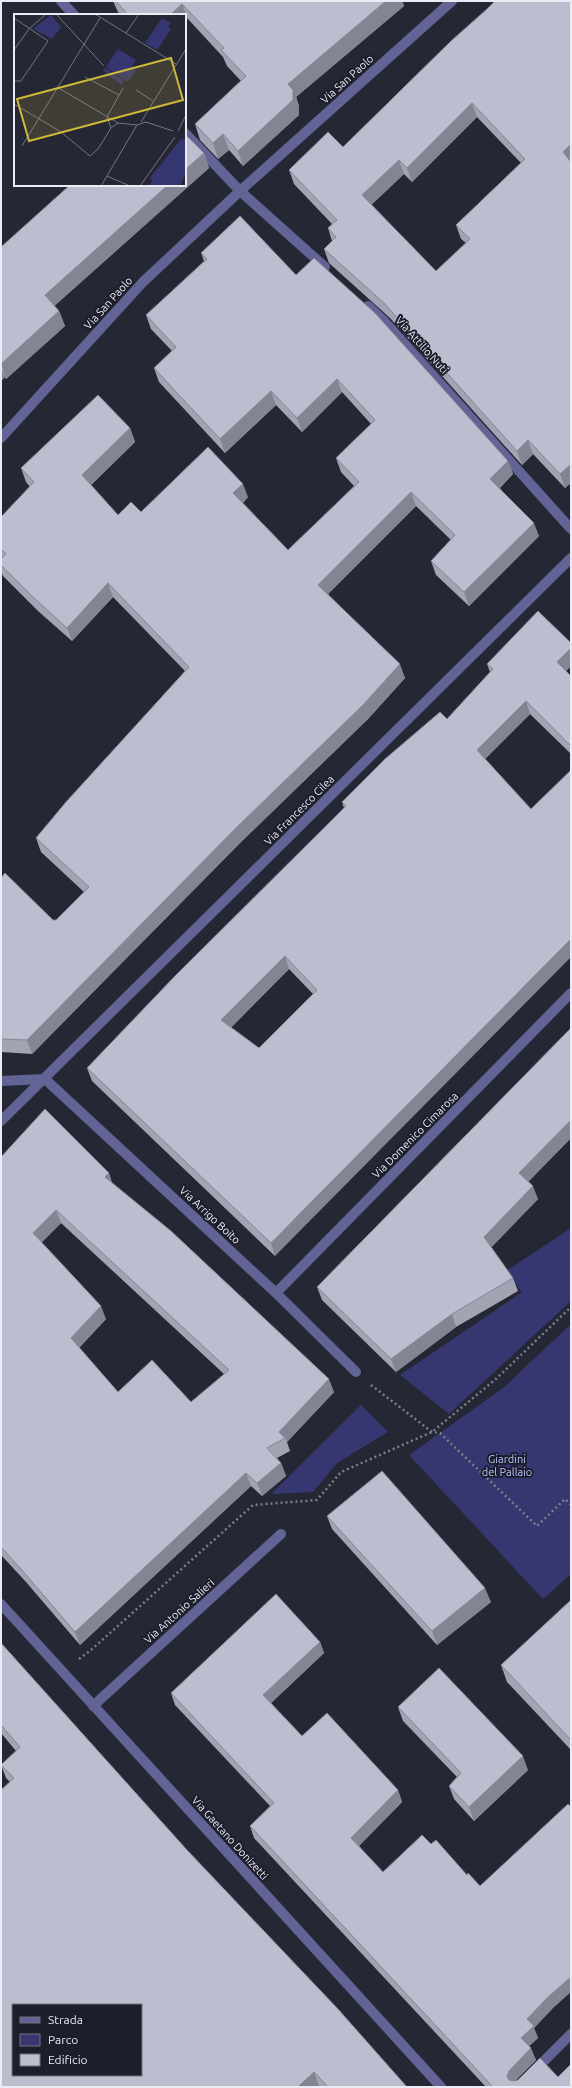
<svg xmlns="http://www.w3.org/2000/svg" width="572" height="2088" font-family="Ubuntu,sans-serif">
	<rect width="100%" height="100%" fill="#262735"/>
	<path fill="#363670" d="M571 1228V1301L449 1414 400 1375 522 1292 506 1271Z
		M571 1324V1574L543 1599 409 1455 503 1388Z
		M361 1405 388 1432 337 1463 313 1492 271 1494Z"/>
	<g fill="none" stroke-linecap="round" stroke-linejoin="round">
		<path stroke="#7d7e8a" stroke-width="2.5" stroke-dasharray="2 3" stroke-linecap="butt" d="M371 1385 432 1432 440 1433 537 1526 565 1499 571 1505
			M79 1659 91 1650 253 1505 317 1500 341 1472 432 1432 496 1379 571 1307"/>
		<path stroke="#616495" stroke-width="10" d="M61 1 74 15
			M185 133 240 191 325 267
			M368 306 385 322 571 529
			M1 438 143 282 240 191 452 1
			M1 1081 45 1079 276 1293 356 1372
			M1 1121 571 558
			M276 1293 571 993
			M1 1604 441 2087
			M93 1706 281 1534
			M518 2087 571 2034"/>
	</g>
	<path fill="#a2a3b3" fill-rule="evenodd" d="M113 1H402L404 6 296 97 299 106V115L243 166 229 150 218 159 200 140 195 124 241 81 227 66 223 57 188 19 185 15H120L118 12Z
		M571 1V483L565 488 533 454 522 465 390 318 329 263 324 249 332 241 328 228 332 224 294 184 289 170 343 147ZM477 117 521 163 456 225 461 239 466 243 436 271 371 205 404 174 412 182Z
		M204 153 209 168 54 306 59 311 65 326 6 379 5 377 1 381V247Z
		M201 253 296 275 508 461 513 474 500 488 539 536 469 606 436 575 431 561 451 540 416 506 328 594 405 678 368 719 242 841 32 1054 1 1052V878L53 920H56L84 892 41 852 36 838 185 671 113 597 72 641 38 611 3 576 1 571V517L30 487 26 482 21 468 130 428 135 442 91 485 118 515 248 497 243 503 288 550 354 486 341 472 336 458 371 424 342 392 302 432 276 405 225 453 159 382 154 368 172 351 151 329 146 315 204 261Z
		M571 643V666L566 671 571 676V754L530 714 485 759 275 1256 92 1081 87 1068 344 808 342 802 447 719 490 672 487 664ZM289 969 313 994 259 1048 231 1027Z
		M571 1028V1138L528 1182 538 1199 491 1247 513 1278 518 1291 456 1327 396 1372 322 1300 317 1287Z
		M1 1157 109 1173 112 1183 334 1392 287 1442 290 1451 277 1458 281 1463 286 1476 262 1496 251 1486 80 1645 26 1582 1 1555ZM61 1223 224 1374 191 1402 118 1392 79 1348 106 1319 41 1243Z
		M327 1516 491 1602 437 1645 332 1529Z
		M571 1600V1750L507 1682 501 1665Z
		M320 1642 324 1653 271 1703 302 1736 398 1790 402 1802 359 1846 383 1872 552 2009 534 2028 538 2038 529 2046 536 2060 515 2081 558 2077 571 2087H486L254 1838 250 1826 270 1806 175 1705 171 1693Z
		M1 1643 187 1850 407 2087H320L319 2086 318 2087H1L10 1782 6 1778 1 1765 16 1751 1 1733Z
		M398 1707 528 1770 474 1821 454 1799 449 1786 457 1777 403 1721Z"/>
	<path fill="#848592" d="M386 1H402L404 6 296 97 299 106V115L243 166 238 151 288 84Z
		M182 4 188 19 185 21V15H170Z
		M472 103 477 117 412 182 407 168Z
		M223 134 229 150 218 159 213 143Z
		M571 144V163L563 152Z
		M204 153 209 168 50 310 45 295 168 185H185V170Z
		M399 160 404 174 367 209 362 195Z
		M59 311 65 326 6 379 1 364Z
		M1 368 5 377 1 381Z
		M337 379 342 392 302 432 297 418Z
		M271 391 276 405 225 453 220 439Z
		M130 428 135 442 87 489 82 475Z
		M528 440 533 454 522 465 517 451Z
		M508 461 513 474 495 492 490 479Z
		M571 464V483L565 488 560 474Z
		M243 484 248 497 238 507 233 493Z
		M411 492 416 506 323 599 318 585Z
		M534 523 539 536 469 606 464 592Z
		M108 583 113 597 72 641 67 628Z
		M571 648V666L562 675 557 662Z
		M400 664 405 678 368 719 242 841 32 1054 27 1040 237 827Z
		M526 701 530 714 481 763 477 750Z
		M571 939V957L275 1256 271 1243Z
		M285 956 289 969 226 1033 221 1020Z
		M571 1120V1138L524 1186 519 1173Z
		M109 1173 113 1186 105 1177Z
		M533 1186 538 1199 489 1250 484 1237Z
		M56 1210 61 1223 37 1247 33 1233Z
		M101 1306 106 1319 76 1351 71 1338Z
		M452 1314 456 1327 396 1372 391 1359Z
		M329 1379 334 1392 287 1442 285 1438 279 1432Z
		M281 1463 286 1476 262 1496 257 1483Z
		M246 1473 251 1486 80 1645 75 1632Z
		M485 1588 491 1602 437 1645 432 1631Z
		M320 1642 324 1653 267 1707 263 1695Z
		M523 1756 528 1770 474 1821 469 1807Z
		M398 1790 402 1802 355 1850 351 1838Z
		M571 1977V1992L552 2009 534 2028 538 2038 526 2049 521 2038 527 2019 547 1998Z
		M531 2048 536 2060 513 2083 512 2087 507 2076 509 2071Z
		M314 2072 319 2086 318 2087H298Z"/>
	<path fill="#bcbed0" stroke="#848592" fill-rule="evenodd" d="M116 1H386L288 84 293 90V100L238 151 223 134 213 143 195 124 246 76 221 50 224 48 182 4 170 15H128Z
		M495 1H571V144L563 152 571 162V464L560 474 528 440 517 451 385 304 324 249 336 237 328 228 337 220 289 170 328 132 343 147 451 41 487 9ZM472 103 525 159 456 225 470 239 436 271 362 195 399 160 407 168Z
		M185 134 204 153 185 170Z
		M70 185H168L45 295 59 311 1 364V247Z
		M240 216 296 275 314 258 375 313 508 461 490 479 534 523 464 592 431 561 455 535 411 492 318 585 400 664 363 705 237 827 27 1040 1 1039V878L5 873 53 920H56L89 887 36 838 66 802 189 667 108 583 67 628 33 597 1 565V559L6 554 1 549V517L34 482 21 468 98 395 130 428 82 475 118 515 131 502 141 512 208 447 243 484 233 493 288 550 359 482 336 458 375 420 337 379 297 418 271 391 220 439 154 368 176 347 146 315 207 259 201 253Z
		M538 611 571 643V648L557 662 571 676V746L526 701 477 750 531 809 571 770V939L271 1243 87 1068 175 976 346 806 342 802 385 759 440 712 447 719 493 669 487 664ZM285 956 317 990 259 1048 221 1020Z
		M571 1028V1120L519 1173 533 1186 484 1237 513 1278 452 1314 391 1359 317 1287Z
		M45 1109 109 1173 105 1177 171 1231 329 1379 279 1432 285 1438 267 1448 281 1463 257 1483 246 1473 75 1632 21 1569 1 1547V1157ZM56 1210 229 1370 191 1402 152 1360 118 1392 71 1338 101 1306 33 1233Z
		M382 1471 485 1588 432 1631 327 1516Z
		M276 1594 320 1642 263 1695 302 1736 327 1713 398 1790 351 1838 383 1872 422 1835 431 1844 436 1840 467 1875 468 1873 480 1886 568 1804 571 1807V1977L547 1998 527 2019 534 2026 521 2038 531 2048 509 2071 507 2076 509 2080 515 2081 518 2080 540 2058 558 2077 571 2064V2087H493L250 1826 274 1803 171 1693Z
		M571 1600V1740L501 1665Z
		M1 1643 187 1850 338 2009 407 2087H328L314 2072 298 2087H1V1790L14 1778 1 1765 20 1747 1 1725ZM13 2005H141V2075H13Z
		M439 1668 523 1756 469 1807 449 1786 461 1773 398 1707Z"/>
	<g text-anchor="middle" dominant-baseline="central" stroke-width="4" stroke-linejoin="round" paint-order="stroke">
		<g font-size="11" fill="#eaebf4" stroke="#1d1e2b">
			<text transform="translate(347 79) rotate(-42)">Via San Paolo</text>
			<text transform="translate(108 303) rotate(-48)">Via San Paolo</text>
			<text transform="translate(422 345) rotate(48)">Via Attilio Nuti</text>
			<text transform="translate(299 810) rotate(-45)">Via Francesco Cilea</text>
			<text transform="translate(415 1135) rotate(-45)">Via Domenico Cimarosa</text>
			<text transform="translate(210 1215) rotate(43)">Via Arrigo Boito</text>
			<text transform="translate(179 1611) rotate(-42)">Via Antonio Salieri</text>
			<text transform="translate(230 1838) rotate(48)">Via Gaetano Donizetti</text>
		</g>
		<g font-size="11" fill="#bbc1fd" stroke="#1d1e2b">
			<text x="507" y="1459">Giardini<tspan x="507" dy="13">del Pallaio</tspan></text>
		</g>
	</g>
	<g transform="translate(14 14)">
		<rect width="172" height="172" fill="#262735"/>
		<path d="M37 1 47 13 38 25 19 15ZM148 4 157 9 154 13 157 15 143 36 131 29ZM104 35 122 46 118 53 122 56 114 68 92 53ZM91 54 110 66 108 71 94 61 89 56ZM167 125H172V158L166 172H135L138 167 136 164Z" fill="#363670"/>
		<path fill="none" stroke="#747581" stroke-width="1" d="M42 0 90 52M81 0 162 50M0 4 34 27 7 67H0M112 19 125 0M0 36 15 15 32 0M71 63 105 81M43 73 104 109M122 76 139 87M0 90 47 118 76 142 84 135 97 114 104 109 123 111 132 108 159 117M127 108 172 35M97 114 93 103 109 74M164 117 172 101M8 132 86 4M93 162 116 172M87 172 123 111M126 172 161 123"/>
		<path fill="#cdb938" fill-opacity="0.15" stroke="#cdb938" stroke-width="2" d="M157 44 169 86 15 127 3 85Z"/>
		<rect width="172" height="172" fill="none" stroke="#eaebf4" stroke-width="2"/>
	</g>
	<rect width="572" height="2088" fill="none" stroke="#eaebf4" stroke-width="4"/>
	<rect x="12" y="2004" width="130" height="72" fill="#1d1e2b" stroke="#6f707b"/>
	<rect x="20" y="2017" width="20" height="6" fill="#616495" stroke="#6f707b"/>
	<text x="48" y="2024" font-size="12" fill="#eaebf4">Strada</text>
	<rect x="20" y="2034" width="20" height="12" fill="#363670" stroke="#6f707b"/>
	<text x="48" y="2044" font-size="12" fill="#eaebf4">Parco</text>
	<rect x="20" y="2054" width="20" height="12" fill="#bcbed0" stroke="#6f707b"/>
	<text x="48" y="2064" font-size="12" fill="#eaebf4">Edificio</text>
</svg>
